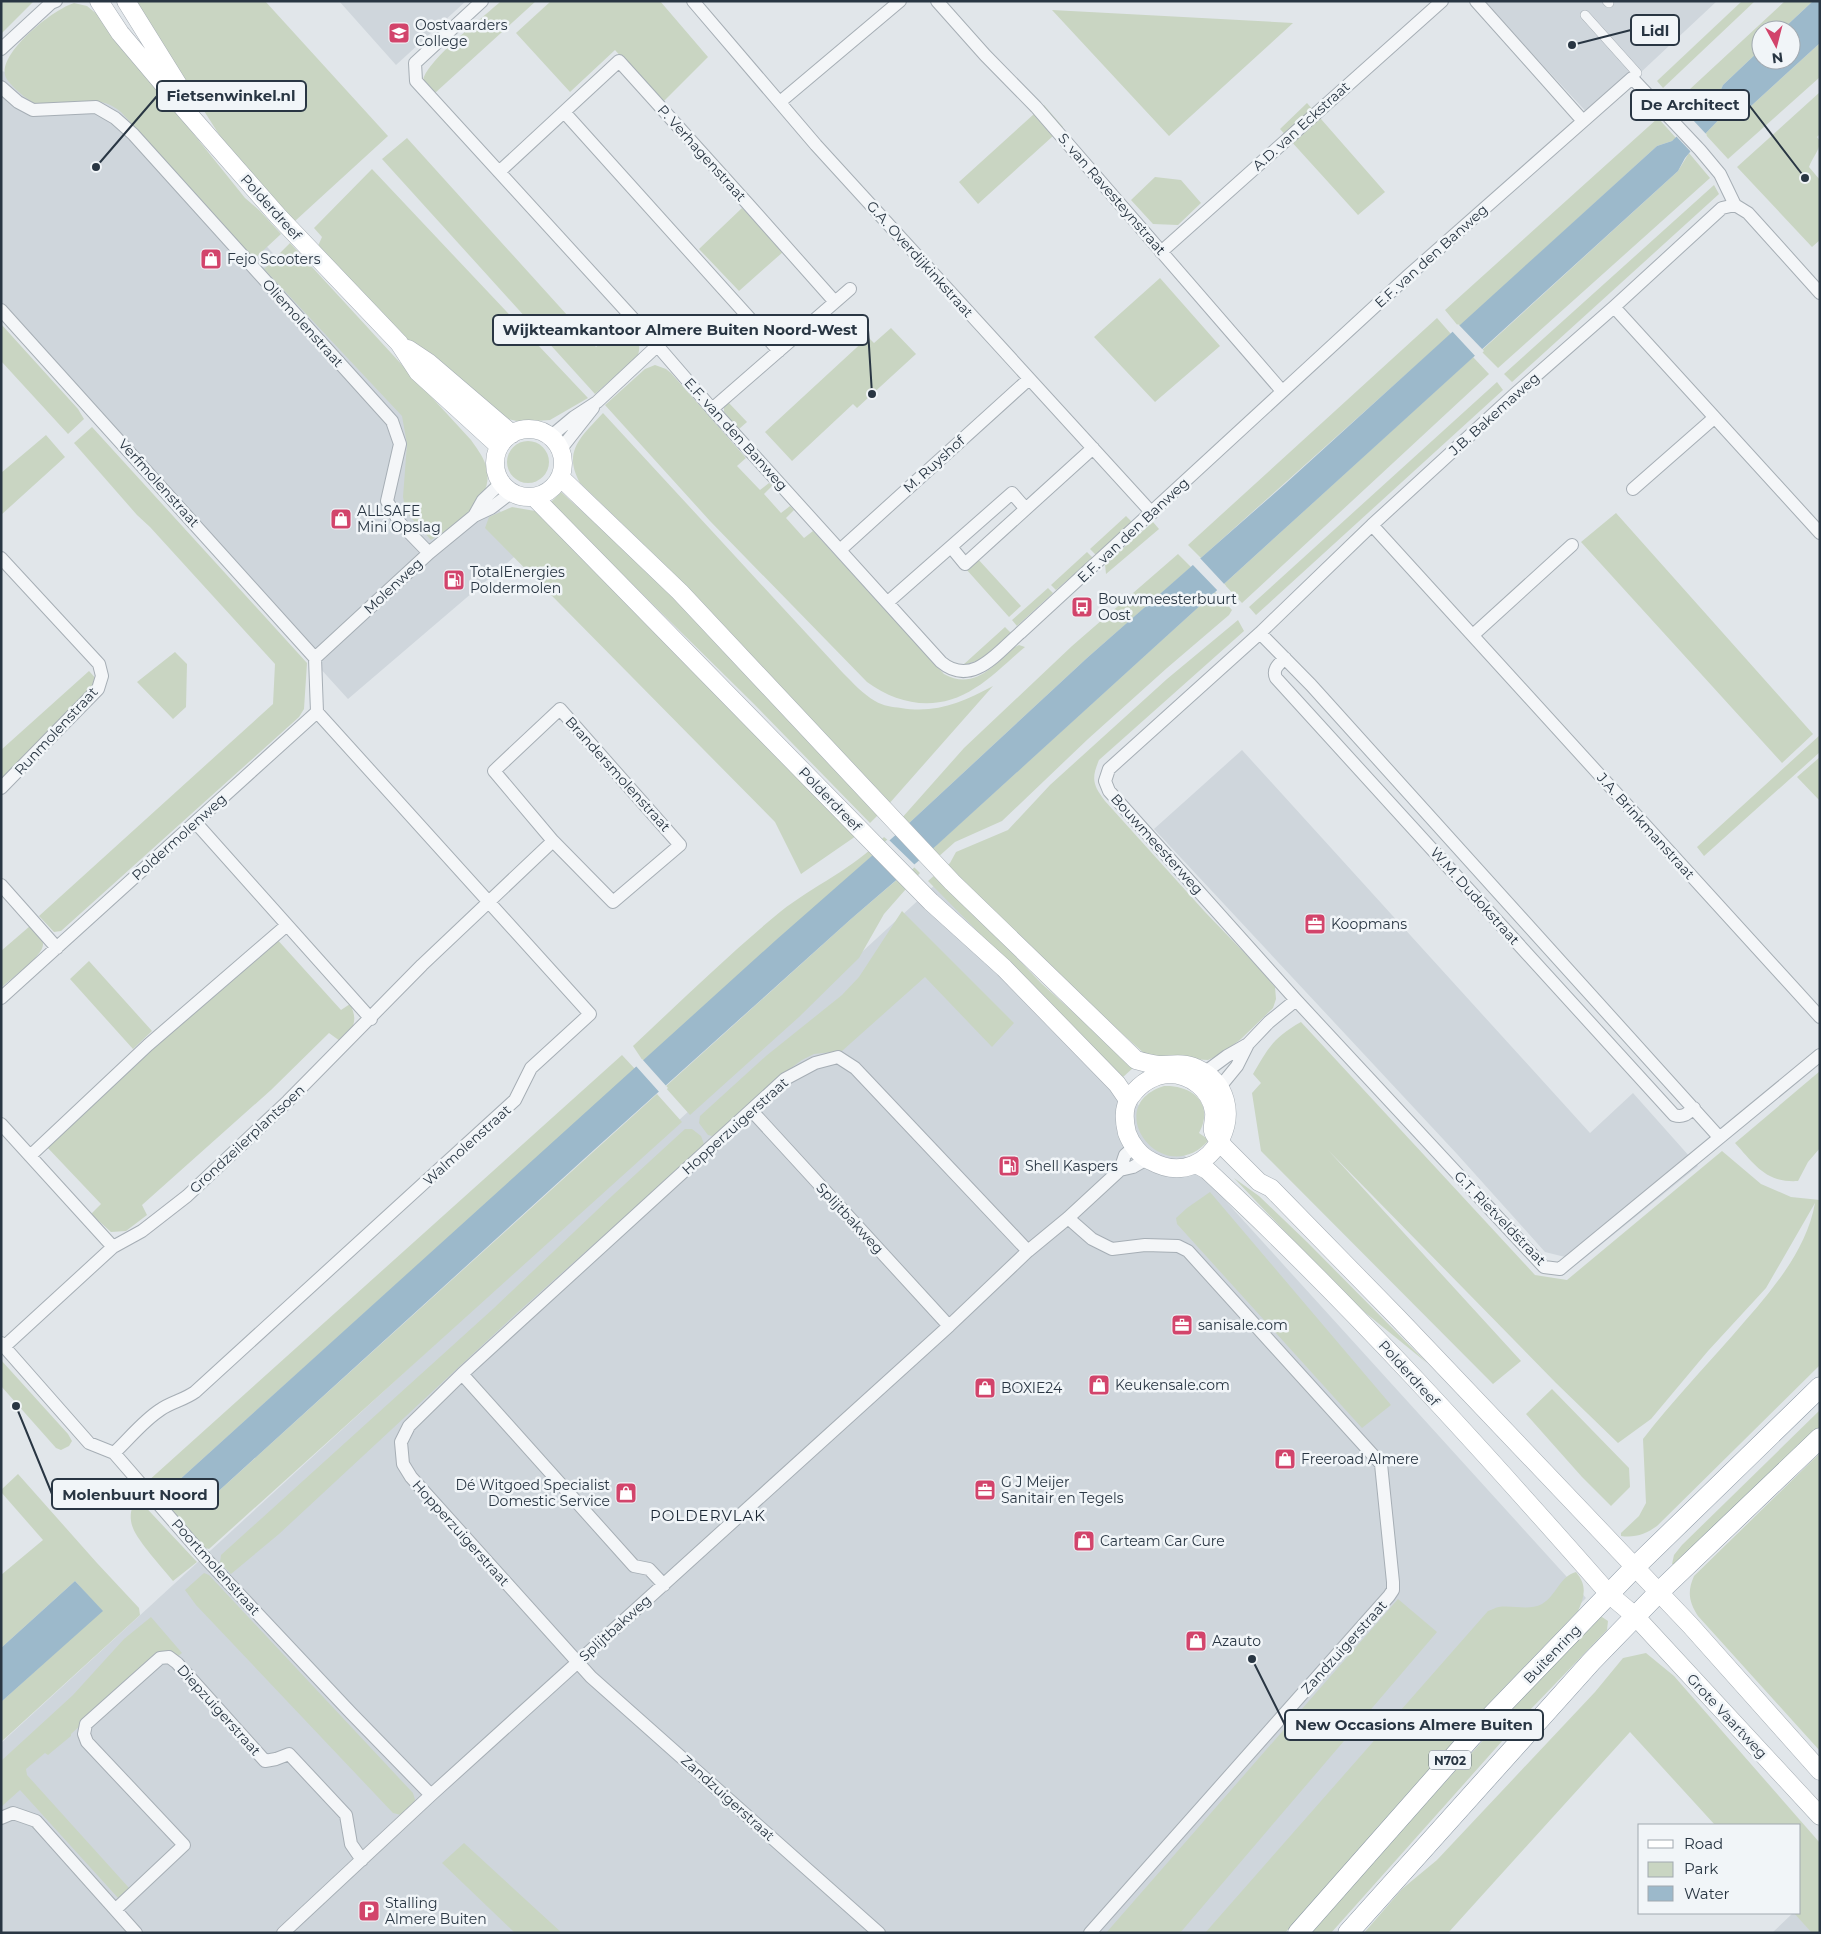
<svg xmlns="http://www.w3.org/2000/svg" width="1821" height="1934" font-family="Montserrat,sans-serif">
	<rect width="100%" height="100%" fill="#e1e6ea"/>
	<path fill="#cfd6dc" d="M339 1H466L396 65Z
		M1483 1H1717L1592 118Z
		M1 71 129 96 453 450 527 546 348 699 1 317Z
		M1242 750 1590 1133 1633 1093 1698 1166 1581 1261 1545 1252 1457 1154 1154 829Z
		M937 883 1586 1598 1252 1933H1V1743Z
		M1793 1913H1800L1820 1933H1772Z"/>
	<path fill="#c9d5c2" d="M1 1H34L1 34Z
		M134 1H265L388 136 295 221 269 193 220 136Z
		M501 1H536L435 93 423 80C429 58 483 18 501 1Z
		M551 1H660L708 57 662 103 615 50 570 92 516 33Z
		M1742 1H1755L1663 88 1657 81Z
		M1785 1H1813L1782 30H1761V49L1723 85 1718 96 1693 121 1676 102Z
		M74 3 87 6 98 15 245 198 260 211 281 234 254 259 121 112C115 107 108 103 100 102 79 99 54 111 32 102 25 98 6 82 5 75 0 51 54 9 74 3Z
		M1052 10 1293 23 1169 136Z
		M1820 43V77L1728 159 1705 134 1730 108 1751 106Z
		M1820 92V134L1817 137 1820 141C1820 150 1812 158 1809 167L1820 180V240L1812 247 1737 167Z
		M1307 103 1385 192 1358 215 1280 129Z
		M1044 105 1063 127 978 204 959 182Z
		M1658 118 1676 138 1672 141 1657 146 1459 327 1445 310Z
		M407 138 596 347C603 342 610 334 618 330 634 321 644 344 637 357L595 394 382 159Z
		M1689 153 1710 178 1498 368 1481 351 1678 171Z
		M372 169 588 398 550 420 521 422 508 419 397 332 318 246 322 237 314 228Z
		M1155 177 1181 180 1201 203 1178 225 1153 224 1131 200Z
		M1714 185 1719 194 1512 382 1504 374Z
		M742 208 783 252 739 291 699 249Z
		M290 243 471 440C476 447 482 455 485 463 499 498 455 525 431 540L406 512 403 497 407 444 402 416 264 269Z
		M1160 278 1220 346 1155 402 1094 337Z
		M1437 318 1451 334 1201 558 1188 545Z
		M1 324 78 409 84 419 68 434 1 361Z
		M891 328 916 354 857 408 853 404 792 461 765 432 868 337 874 343Z
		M1473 357 1489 374 1242 603 1224 584Z
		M655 365 666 369 671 373 746 458 737 466 760 490 769 483 772 486 764 494 781 513 790 506 794 510 786 518 804 538 813 531 944 674C974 691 994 665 1015 647L1019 645 1025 647C1009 660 993 677 975 688 939 712 900 706 867 682L710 521 605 405 645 369Z
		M1497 382 1503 390 1256 615 1249 607Z
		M728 402 747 422 739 429 724 412V406Z
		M603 413 843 673C853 683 863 694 875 701 883 706 893 707 901 708 936 714 963 702 993 686L888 805 663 563 580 483C562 451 582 436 603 413Z
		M92 427 307 663 304 709 299 717 61 931 54 932 39 916 273 704 275 664 150 527 137 515 74 443Z
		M46 435 65 457 1 515V473Z
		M507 462a21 21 0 1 1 42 0a21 21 0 1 1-42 0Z
		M561 492 672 593 878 815 870 823 754 704 550 503Z
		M512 507 535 511 856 836 801 874 775 822 485 528 489 517Z
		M1616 513 1813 734 1782 763 1581 542Z
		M1126 516 1132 522 1096 555 1090 549Z
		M1153 522 1159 529 1106 574 1105 564Z
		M1087 552 1093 558 1056 590 1051 585Z
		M1178 554 1191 567 1087 658 907 825 901 819 964 748 1072 646Z
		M977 558 1021 606 1009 617 966 569Z
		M1048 588 1053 593 1017 626 1012 620Z
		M1215 592 1232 610 1229 615 1167 668 1088 739 1002 821 955 842 937 858 930 851Z
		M1238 620 1244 631 1099 760C1091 779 1093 785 1105 801L1205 912 1260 969 1275 987 1276 999 1273 1008 1241 1039 1221 1054 1208 1060 1156 1057 1146 1055 1070 987 945 867 950 863 956 852 1008 830 1050 785 1167 679Z
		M1005 627 1011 633 980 660 963 665Z
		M175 652 187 664 186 707 173 719 137 682Z
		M89 671 99 682 1 782V750Z
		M1820 735V752L1704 856 1697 847Z
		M1820 757V801L1797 777Z
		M884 837 889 841 643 1061 633 1046C681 1001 729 954 780 912 814 885 852 870 884 837Z
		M913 866 920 873 884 914 859 958 799 1017 690 1115 665 1087 851 919Z
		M936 874 1042 984 1134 1067 1122 1078 928 881Z
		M902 911 1014 1023 992 1047 925 977 842 1051 814 1054 802 1060 780 1076 718 1134 712 1136 708 1135 699 1123 700 1116 766 1056 842 995 859 977Z
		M30 926C35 931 44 937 43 945 42 957 10 979 1 988V951Z
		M275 937 341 1010 350 1004C359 1022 353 1029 340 1041L329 1033 271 1090 142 1205 147 1215 126 1231 111 1232 91 1214 101 1204 46 1146Z
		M89 961 152 1031 133 1049 70 979Z
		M1301 1022 1535 1275 1567 1280 1722 1151 1761 1184 1791 1197 1820 1200V1365L1657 1526C1646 1534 1635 1538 1621 1536V1533L1639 1516 1646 1503 1643 1439C1671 1403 1703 1369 1733 1335 1766 1297 1806 1254 1815 1203L1766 1288 1708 1351 1651 1419 1618 1443 1556 1383 1328 1150 1521 1361 1493 1384 1261 1151 1252 1093 1261 1083 1253 1074C1268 1048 1274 1037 1301 1022Z
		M622 1055 635 1069 177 1482 200 1508 657 1094 682 1122 209 1549 205 1548 147 1482Z
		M1820 1071V1148L1808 1162 1798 1181C1766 1183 1755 1165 1735 1143Z
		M1164 1086C1192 1085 1215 1103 1199 1133L1209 1140C1163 1192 1099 1106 1164 1086Z
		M685 1129H692L701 1136 704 1144 702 1148 518 1312 279 1534 231 1574 220 1563 221 1555 494 1308 613 1195Z
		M1234 1178 1259 1196 1307 1242 1427 1363 1351 1301Z
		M1210 1192 1391 1405 1362 1428 1177 1224 1176 1218 1187 1208Z
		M1 1360 68 1434 72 1441 69 1446 61 1450 56 1448 1 1386Z
		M1552 1389 1629 1468 1630 1487 1611 1506 1582 1477 1526 1414Z
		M1820 1410V1427L1732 1514 1675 1565 1672 1564 1674 1555 1682 1545Z
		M1820 1453V1751L1698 1616C1689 1602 1687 1592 1694 1576Z
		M18 1474 97 1563 139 1608 140 1615 1 1742V1702L102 1611 75 1581 1 1648V1575L43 1540 1 1492V1490Z
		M138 1499 197 1562 173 1581C164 1570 137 1540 133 1528 129 1519 130 1506 138 1499Z
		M1576 1572C1587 1585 1585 1596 1578 1611L1496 1696 1416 1784 1285 1933H1205L1488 1611C1492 1610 1496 1607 1499 1607 1513 1605 1529 1611 1542 1604 1556 1596 1560 1576 1576 1572Z
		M204 1573 209 1575 413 1793 416 1803 401 1815 393 1813 196 1605 185 1590Z
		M1398 1599 1437 1632 1180 1933H1106Z
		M151 1617 182 1653 177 1657 156 1656 71 1734V1736L48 1755 45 1753 26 1769 27 1775 130 1889 119 1899 20 1790 1 1807V1761L73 1695 124 1639Z
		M1602 1617 1608 1621 1607 1630 1529 1711 1331 1933H1310L1403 1828 1594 1619Z
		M1646 1653 1674 1676 1820 1843V1933H1812L1794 1913H1800V1825H1715L1630 1732 1448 1933H1364L1402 1889 1437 1860 1595 1692 1623 1658Z
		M464 1843 562 1933H515L442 1863Z"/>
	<path fill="#9cb9cb" d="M1813 1H1820V43L1751 106 1730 108 1705 134 1685 158 1678 171 937 845 851 919 595 1149 200 1508 177 1482 776 940 907 825 1087 658 1285 484 1657 146 1672 141 1718 96 1723 85 1761 49V60H1791V30H1782Z
		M75 1581 103 1611 1 1702V1648Z"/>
	<path fill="#e1e6ea" d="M1692 119 1707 135 1692 153 1675 135Z
		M1458 324 1484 351 1477 358 1451 330Z
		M1199 557 1226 586 1219 592 1191 563Z
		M888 839 916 866 899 881 872 853Z
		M642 1059 668 1088 661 1094 635 1065Z"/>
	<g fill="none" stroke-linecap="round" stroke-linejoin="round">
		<g stroke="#a6aeb5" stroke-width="10">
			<path id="pedestrian" d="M1607 1 1609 3
				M1585 15 1637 73"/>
		</g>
		<g stroke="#a6aeb5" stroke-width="14">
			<path id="minor" d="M482 1 415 63 416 81 649 336 712 409 941 662C972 688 998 652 1020 633L1409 275 1632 78 1700 150 1720 174 1735 205 1748 213 1820 293
				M693 1 816 145 1152 513
				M937 1 985 55 1036 107 1282 391
				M1476 1 1583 121
				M1 49 51 3 56 1
				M1 87 18 102 33 110 96 107 115 118 133 134 392 421 400 444 387 501 400 523 429 553
				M780 102 900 1
				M564 112 779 351
				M499 172 619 61 747 203 835 302
				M1735 205 1722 208 1614 307 1515 394 1372 525 1260 633 1109 769 1105 781 1109 791 1296 1000 1544 1267 1560 1269 1820 1055
				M1161 252 1442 1
				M1614 307 1820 533
				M1 310 315 658
				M712 409 850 289
				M550 437 574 417 597 402 658 345
				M560 450 593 408
				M1633 489 1714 418
				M474 516 483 500 501 483
				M1372 525 1820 1017
				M951 547 965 564 1093 448
				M840 550 1029 379
				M1 558 99 664 102 676 98 689 1 788
				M888 602 1012 493 1025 508
				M1260 633 1311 685 1719 1137
				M1473 635 1572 545
				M315 658 429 553 474 516 491 508 512 492
				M1285 658C1279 664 1272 669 1276 678L1674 1115C1683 1118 1687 1114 1694 1108
				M196 823 371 1019
				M1 885 57 948
				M1 998 317 712 315 658
				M1204 1073 1227 1056 1248 1044
				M1219 1088 1237 1066 1248 1044 1269 1022 1296 1000
				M751 1110 949 1326
				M1 1124 113 1247
				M30 1156 148 1045 287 925
				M1120 1170 1125 1155 1134 1147
				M1068 1218 1092 1239 1112 1249 1145 1245 1178 1246 1188 1251 1381 1464 1393 1582V1590L1389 1596 1090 1933
				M1 1343 89 1443 114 1453 207 1560 351 1713 431 1795
				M5 1346 113 1247 142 1231 187 1196 288 1101 422 965 553 841 613 902 680 845 560 709 494 771 553 841
				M462 1374 634 1566 649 1569 664 1585
				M114 1453C129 1439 143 1421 160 1410 171 1402 184 1400 195 1392L515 1100 531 1068 590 1014 317 712
				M1 1818 13 1813 36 1821 136 1933
				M116 1909 184 1845 87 1742 84 1734 86 1724 160 1658 169 1657 177 1663 265 1761 276 1759 289 1754 346 1815 351 1844 362 1860
				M283 1933 431 1795 949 1326 1028 1251 1068 1218 1120 1170 1133 1167 1147 1159
				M879 1933 591 1677 411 1477 403 1464 401 1442 409 1426 462 1374 785 1079 815 1063 838 1057 855 1068 1028 1251"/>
		</g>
		<g stroke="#a6aeb5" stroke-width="19">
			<path id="secondary" d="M99 1 120 33 186 111 278 216 399 343 418 372 499 446
				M126 1 187 99
				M408 349 429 363 512 434
				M495 463a34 34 0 1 1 68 0a34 34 0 1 1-68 0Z
				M560 477 680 592 952 882 1136 1060C1143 1062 1151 1064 1158 1065 1171 1065 1184 1062 1196 1068 1261 1098 1212 1195 1151 1161 1140 1156 1131 1144 1127 1133 1124 1121 1123 1106 1131 1096 1140 1084 1153 1075 1169 1074 1191 1074 1211 1090 1214 1112 1215 1118 1212 1125 1213 1131 1214 1137 1221 1142 1224 1147L1259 1182 1271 1188 1397 1317 1690 1625 1820 1771
				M534 497 931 902 1004 968 1117 1084 1128 1100
				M1196 1164 1207 1170C1350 1303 1481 1448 1610 1595L1635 1616 1820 1816"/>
		</g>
		<g stroke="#8895a2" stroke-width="21">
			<path id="trunk" d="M1298 1933 1472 1736 1634 1568 1820 1387
				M1348 1933 1591 1662 1659 1592 1820 1438"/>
		</g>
		<use href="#pedestrian" stroke="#f4f6f8" stroke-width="9"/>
		<use href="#minor" stroke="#f4f6f8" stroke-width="12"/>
		<use href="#secondary" stroke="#fff" stroke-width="18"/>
		<use href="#trunk" stroke="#fff" stroke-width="20"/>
	</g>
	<defs>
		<g id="school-square" transform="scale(1.125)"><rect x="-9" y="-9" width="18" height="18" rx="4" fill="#d2446b" stroke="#f1f5f8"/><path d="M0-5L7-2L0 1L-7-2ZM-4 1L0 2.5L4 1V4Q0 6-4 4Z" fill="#fff"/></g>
		<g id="shop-square" transform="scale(1.125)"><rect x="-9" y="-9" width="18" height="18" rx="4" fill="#d2446b" stroke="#f1f5f8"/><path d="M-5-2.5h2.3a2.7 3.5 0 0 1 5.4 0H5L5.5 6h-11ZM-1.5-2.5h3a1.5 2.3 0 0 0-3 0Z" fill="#fff"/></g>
		<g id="fuel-square" transform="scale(1.125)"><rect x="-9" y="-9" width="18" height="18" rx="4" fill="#d2446b" stroke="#f1f5f8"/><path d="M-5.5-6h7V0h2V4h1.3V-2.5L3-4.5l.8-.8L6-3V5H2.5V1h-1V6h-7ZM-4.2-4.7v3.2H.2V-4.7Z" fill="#fff"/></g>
		<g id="bus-square" transform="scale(1.125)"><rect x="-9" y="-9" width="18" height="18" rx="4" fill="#d2446b" stroke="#f1f5f8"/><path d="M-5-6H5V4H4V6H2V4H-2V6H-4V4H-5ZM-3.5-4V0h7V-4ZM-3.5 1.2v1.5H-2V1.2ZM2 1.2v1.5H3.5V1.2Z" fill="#fff"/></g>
		<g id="office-square" transform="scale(1.125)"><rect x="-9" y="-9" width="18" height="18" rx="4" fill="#d2446b" stroke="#f1f5f8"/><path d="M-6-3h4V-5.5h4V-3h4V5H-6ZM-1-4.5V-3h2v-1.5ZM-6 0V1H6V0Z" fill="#fff"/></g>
		<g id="parking-square" transform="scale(1.125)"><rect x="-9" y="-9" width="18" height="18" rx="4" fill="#d2446b" stroke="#f1f5f8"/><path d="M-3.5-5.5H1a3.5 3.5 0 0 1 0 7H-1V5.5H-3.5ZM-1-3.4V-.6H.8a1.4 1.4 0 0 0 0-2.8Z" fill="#fff"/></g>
	</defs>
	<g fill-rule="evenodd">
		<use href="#school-square" x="399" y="33"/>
		<use href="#shop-square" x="211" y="259"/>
		<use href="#shop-square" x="341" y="519"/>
		<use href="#fuel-square" x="454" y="580"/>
		<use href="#bus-square" x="1082" y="607"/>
		<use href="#office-square" x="1315" y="924"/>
		<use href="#fuel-square" x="1009" y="1166"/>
		<use href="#office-square" x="1182" y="1325"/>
		<use href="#shop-square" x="1099" y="1385"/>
		<use href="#shop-square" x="985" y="1388"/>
		<use href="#shop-square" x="1285" y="1459"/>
		<use href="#office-square" x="985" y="1490"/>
		<use href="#shop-square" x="626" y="1493"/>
		<use href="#shop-square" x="1084" y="1541"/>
		<use href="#shop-square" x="1196" y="1641"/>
		<use href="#parking-square" x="369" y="1911"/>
	</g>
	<g text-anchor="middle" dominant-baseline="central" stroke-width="5" stroke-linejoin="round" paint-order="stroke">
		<rect fill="#f1f5f8" stroke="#656f79" stroke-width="1" x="1429" y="1750.5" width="42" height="19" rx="4"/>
		<g font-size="12" font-weight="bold" fill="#293643">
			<text x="1450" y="1760">N702</text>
		</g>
		<g font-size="14" fill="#293643" stroke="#f1f5f8" text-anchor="start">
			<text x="415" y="25">Oostvaarders<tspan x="415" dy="16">College</tspan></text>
			<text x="227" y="259">Fejo Scooters</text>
			<text x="357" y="511">ALLSAFE<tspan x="357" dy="16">Mini Opslag</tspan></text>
			<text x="470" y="572">TotalEnergies<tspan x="470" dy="16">Poldermolen</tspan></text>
			<text x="1098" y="599">Bouwmeesterbuurt<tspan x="1098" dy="16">Oost</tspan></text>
			<text x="1331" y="924">Koopmans</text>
			<text x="1025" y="1166">Shell Kaspers</text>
			<text x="1198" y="1325">sanisale.com</text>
			<text x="1115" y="1385">Keukensale.com</text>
			<text x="1001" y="1388">BOXIE24</text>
			<text x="1301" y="1459">Freeroad Almere</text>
			<text x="1001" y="1482">G J Meijer<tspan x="1001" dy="16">Sanitair en Tegels</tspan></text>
			<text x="610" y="1485" text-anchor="end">Dé Witgoed Specialist<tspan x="610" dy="16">Domestic Service</tspan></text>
			<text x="1100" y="1541">Carteam Car Cure</text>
			<text x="1212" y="1641">Azauto</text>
			<text x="385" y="1903">Stalling<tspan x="385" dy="16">Almere Buiten</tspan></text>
		</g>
		<g font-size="14" fill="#293643" stroke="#f1f5f8">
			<text transform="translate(1301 126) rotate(-42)">A.D. van Eckstraat</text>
			<text transform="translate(702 153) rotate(48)">P. Verhagenstraat</text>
			<text transform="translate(1112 194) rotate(49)">S. van Ravesteynstraat</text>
			<text transform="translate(271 207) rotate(48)">Polderdreef</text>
			<text transform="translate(1431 256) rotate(-42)">E.F. van den Banweg</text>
			<text transform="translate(920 259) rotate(48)">G.A. Overdijkinkstraat</text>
			<text transform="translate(303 323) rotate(48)">Oliemolenstraat</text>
			<text transform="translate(1494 414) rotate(-42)">J.B. Bakemaweg</text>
			<text transform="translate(736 434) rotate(48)">E.F. van den Banweg</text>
			<text transform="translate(934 464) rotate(-42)">M. Ruyshof</text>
			<text transform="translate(159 483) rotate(48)">Verfmolenstraat</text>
			<text transform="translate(1133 530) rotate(-43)">E.F. van den Banweg</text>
			<text transform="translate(393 586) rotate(-43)">Molenweg</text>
			<text transform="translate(56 731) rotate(-47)">Runmolenstraat</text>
			<text transform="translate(618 774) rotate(48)">Brandersmolenstraat</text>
			<text transform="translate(830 799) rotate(46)">Polderdreef</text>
			<text transform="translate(1646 826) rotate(48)">J.A. Brinkmanstraat</text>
			<text transform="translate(179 837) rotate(-42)">Poldermolenweg</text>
			<text transform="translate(1157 844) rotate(48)">Bouwmeesterweg</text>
			<text transform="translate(1475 896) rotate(48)">W.M. Dudokstraat</text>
			<text transform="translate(735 1126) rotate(-42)">Hopperzuigerstraat</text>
			<text transform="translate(247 1139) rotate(-43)">Grondzeilerplantsoen</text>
			<text transform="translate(467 1145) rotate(-42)">Walmolenstraat</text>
			<text transform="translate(850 1218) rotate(47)">Splijtbakweg</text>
			<text transform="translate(1500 1218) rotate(46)">G.T. Rietveldstraat</text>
			<text transform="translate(1409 1373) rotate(48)">Polderdreef</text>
			<text transform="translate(461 1533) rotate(48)">Hopperzuigerstraat</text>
			<text transform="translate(216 1567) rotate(48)">Poortmolenstraat</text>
			<text transform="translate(615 1628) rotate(-42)">Splijtbakweg</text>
			<text transform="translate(1344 1647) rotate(-48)">Zandzuigerstraat</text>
			<text transform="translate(1552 1654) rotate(-46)">Buitenring</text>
			<text transform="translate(219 1710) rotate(48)">Diepzuigerstraat</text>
			<text transform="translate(1727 1716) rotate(47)">Grote Vaartweg</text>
			<text transform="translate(728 1798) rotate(42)">Zandzuigerstraat</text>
		</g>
		<g font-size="15" letter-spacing="1" fill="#1b2734" stroke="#f1f5f8">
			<text x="708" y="1515">POLDERVLAK</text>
		</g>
	</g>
	<path fill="none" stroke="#293643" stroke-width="2" d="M1572 45L1631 30M96 167L157 96M1805 178L1749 105M872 394L868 330M16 1406L52 1494M1252 1659L1285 1725"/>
	<g fill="#293643" stroke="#f1f5f8" stroke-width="2">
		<circle cx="1572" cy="45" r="5"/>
		<circle cx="96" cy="167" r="5"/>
		<circle cx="1805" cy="178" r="5"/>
		<circle cx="872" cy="394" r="5"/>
		<circle cx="16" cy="1406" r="5"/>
		<circle cx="1252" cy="1659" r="5"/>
	</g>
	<g fill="#f1f5f8" stroke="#293643" stroke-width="2">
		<rect x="1631" y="15" width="48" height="30" rx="5"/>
		<rect x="157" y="81" width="149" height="30" rx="5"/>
		<rect x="1631" y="90" width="118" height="30" rx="5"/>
		<rect x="493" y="315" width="375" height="30" rx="5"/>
		<rect x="52" y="1479" width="166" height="30" rx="5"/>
		<rect x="1285" y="1710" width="258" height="30" rx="5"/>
	</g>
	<g font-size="15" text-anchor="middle" font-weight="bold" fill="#293643">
		<text x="1655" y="36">Lidl</text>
		<text x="231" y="101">Fietsenwinkel.nl</text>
		<text x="1690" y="110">De Architect</text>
		<text x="680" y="335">Wijkteamkantoor Almere Buiten Noord-West</text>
		<text x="135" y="1500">Molenbuurt Noord</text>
		<text x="1414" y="1730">New Occasions Almere Buiten</text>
	</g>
	<rect width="1821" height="1934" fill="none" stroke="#293643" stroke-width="5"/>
	<rect x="1638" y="1824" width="162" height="90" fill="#f1f5f8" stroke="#a1a9b0"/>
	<rect x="1648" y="1840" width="25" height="8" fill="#ffffff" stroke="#a1a9b0"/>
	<text x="1684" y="1849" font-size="15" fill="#293643">Road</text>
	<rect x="1648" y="1862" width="25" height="15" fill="#c9d5c2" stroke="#a1a9b0"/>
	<text x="1684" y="1874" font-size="15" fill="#293643">Park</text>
	<rect x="1648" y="1886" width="25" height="15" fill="#9cb9cb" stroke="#a1a9b0"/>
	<text x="1684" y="1899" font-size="15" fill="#293643">Water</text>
	<g transform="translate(1776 45) rotate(173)"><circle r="24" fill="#f1f5f8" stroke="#a1a9b0"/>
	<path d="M0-4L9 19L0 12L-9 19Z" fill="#d2446b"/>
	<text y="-8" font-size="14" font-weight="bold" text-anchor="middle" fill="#293643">N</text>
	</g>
</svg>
